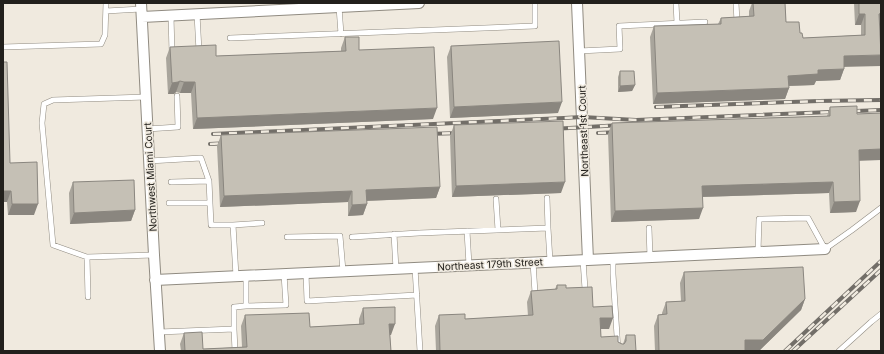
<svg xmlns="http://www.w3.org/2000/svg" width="884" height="354" font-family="Inter,sans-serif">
	<rect width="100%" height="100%" fill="#f0eadf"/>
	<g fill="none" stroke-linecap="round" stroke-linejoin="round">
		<g stroke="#908b81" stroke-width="6">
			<path id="lane" d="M676 3 677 23
				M736 3 737 22
				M339 7 341 34
				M106 11 141 9
				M197 14 199 51
				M171 16 172 53
				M230 38 535 26V3
				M3 47 101 44 105 35 106 3
				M579 51 620 49 619 26 705 22
				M147 129 178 127 177 96
				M149 161 201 158 209 181
				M171 182 209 181 211 225H233L236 276
				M496 199 498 230
				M169 203H210
				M233 225 262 223
				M548 228 550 261
				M649 228 650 257
				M467 231 469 265
				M394 234 396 269
				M287 237 340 236 343 271
				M352 237 419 233 548 228 547 198
				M758 252 759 219 808 218 825 249 852 230 881 208
				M87 257 53 245 42 123 44 104 53 100 146 97
				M613 258V274L618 351
				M583 260 585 289
				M533 262 535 293
				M415 268 420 351
				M306 273 307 301 417 295
				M246 276V306L286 305 284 274
				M88 297 87 257 154 255
				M234 329V307L246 306
				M159 332 234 329 235 351
				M839 351 871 322 881 314"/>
		</g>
		<g stroke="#908b81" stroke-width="12">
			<path id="street" d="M141 3 154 255 160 351
				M577 3 588 260
				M142 17 419 3
				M155 280 825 249"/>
		</g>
		<use href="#lane" stroke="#fff" stroke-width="5"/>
		<use href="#street" stroke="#fff" stroke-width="10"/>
		<g stroke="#726e68" stroke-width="4">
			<path id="rail" d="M656 107 819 101 881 100
				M552 129 622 125
				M598 133 620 132
				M213 134 564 118 582 117 636 120 881 110
				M426 134 462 133
				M210 144 230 143
				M785 351 881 261
				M793 351 881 270"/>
		</g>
		<use href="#rail" stroke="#f0eadf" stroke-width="2.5" stroke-dasharray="8" stroke-linecap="butt"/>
	</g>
	<path fill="#a9a59c" d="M752 3H785L786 22 800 33 803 38 861 35V25H855L854 3H881V24H879L844 67V69L840 80 816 81 814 85 789 86V88L785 99 653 104 650 37 654 26 718 24 721 18 749 16V11Z
		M345 37 433 119 193 129 191 93H180L176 92 174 94H168L166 58 170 47 216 56 341 51V48Z
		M451 46 558 113 450 118 447 57Z
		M620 71 635 85 632 91 618 92V77Z
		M830 107 857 114 881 113V160H859L856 212 830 213 829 193 702 197 699 219 611 222 608 134 612 123 827 116Z
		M454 125 561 193 452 197 450 136Z
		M221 135 440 187 436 198 366 201 367 204 363 215 348 216V202L220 207 217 146Z
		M10 163 34 215H8L7 202Z
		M73 182 135 210 131 221 70 224 69 193Z
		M684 272 805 299 801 310 759 351H655L654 326 658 315 662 314V313L666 302 681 301 680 283Z
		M557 285 566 288 593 307 609 329H601V337L618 342 622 344H623L626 335 636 351H436L435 326 439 315 465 319 528 316 527 302 531 291 555 289Z
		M363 308 391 335H390L391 351H181L180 344 184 333 203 349 242 347 241 326 245 315 310 327 359 324V319Z"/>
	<path fill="#8a867f" d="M881 13V24H875L879 14Z
		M859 14H865L861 25H855Z
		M881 55V66L840 67 844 56Z
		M844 69 840 80 816 81 814 85 785 86 788 76 818 70Z
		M180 81 176 92 174 94H168L172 83Z
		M184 82H195L191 93H180Z
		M635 85 632 91 618 92 620 86Z
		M789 88 785 99 653 104 657 93Z
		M562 102 558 113 450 118 454 107Z
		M437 108 433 119 193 129 197 118Z
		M881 149V160L855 161 859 150Z
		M565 182 561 193 452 197 456 186Z
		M833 182 829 193 698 197 702 186Z
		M440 187 436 198 362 201 366 190Z
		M3 191H11L7 202H3Z
		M352 191 348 202 220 207 224 196Z
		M860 201 856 212 830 213 834 202Z
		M12 204H38L34 215H8Z
		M367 204 363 215 348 216 352 205Z
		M703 208 699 219 611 222 615 211Z
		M135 210 131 221 70 224 74 213Z
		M805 299 801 310 759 351H741L745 340Z
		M600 318H613L609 329H596Z
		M389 324H395L391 335H385Z"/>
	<path fill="#c5c0b5" stroke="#8a867f" d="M753 3H785L786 22H799L800 33H802L803 38 865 35V14H859V3H881V13L879 14 881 55 844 56V69L818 70V74L788 76 789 88 657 93 654 26 721 24V18L754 16Z
		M345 37H359V50L434 47 437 108 197 118 195 82H184L180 81 178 82 172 83 170 47 216 45V56L346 51Z
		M559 41 562 102 454 107 451 46Z
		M3 62H7L10 163 37 162 38 204H12L11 191H3Z
		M620 71H634L635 85 620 86Z
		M857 106V114L881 113V149L859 150 860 201 834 202 833 182 702 186 703 208 615 211 612 123 830 116V107Z
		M563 121 565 182 456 186 454 125Z
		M437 127 440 187 366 190 367 204 352 205V191L224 196 221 135Z
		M134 180 135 210 74 213 73 182Z
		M803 267 805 299 763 340H745V351H659L658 315 667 314 666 302 685 301 684 272Z
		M557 285H566V288L592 287 593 307 612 306 613 318H600L601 337 618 336V342L622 344H624L626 341V335H635L636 351H440L439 315 465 314V319L533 315 531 291 557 289Z
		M395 307V324H389L391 351H185L184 333 202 332 203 349 247 347 245 315 309 313 310 327 364 324 363 308Z"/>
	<g text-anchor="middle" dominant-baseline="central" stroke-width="3" stroke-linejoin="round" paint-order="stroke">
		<g font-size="10" fill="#22201c" stroke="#f0eadf">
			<text transform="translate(583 131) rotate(-92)">Northeast 1st Court</text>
			<text transform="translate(150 177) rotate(-93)">Northwest Miami Court</text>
			<text transform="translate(490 264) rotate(-3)">Northeast 179th Street</text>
		</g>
	</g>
	<rect width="884" height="354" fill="none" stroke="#22201c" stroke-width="8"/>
</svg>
